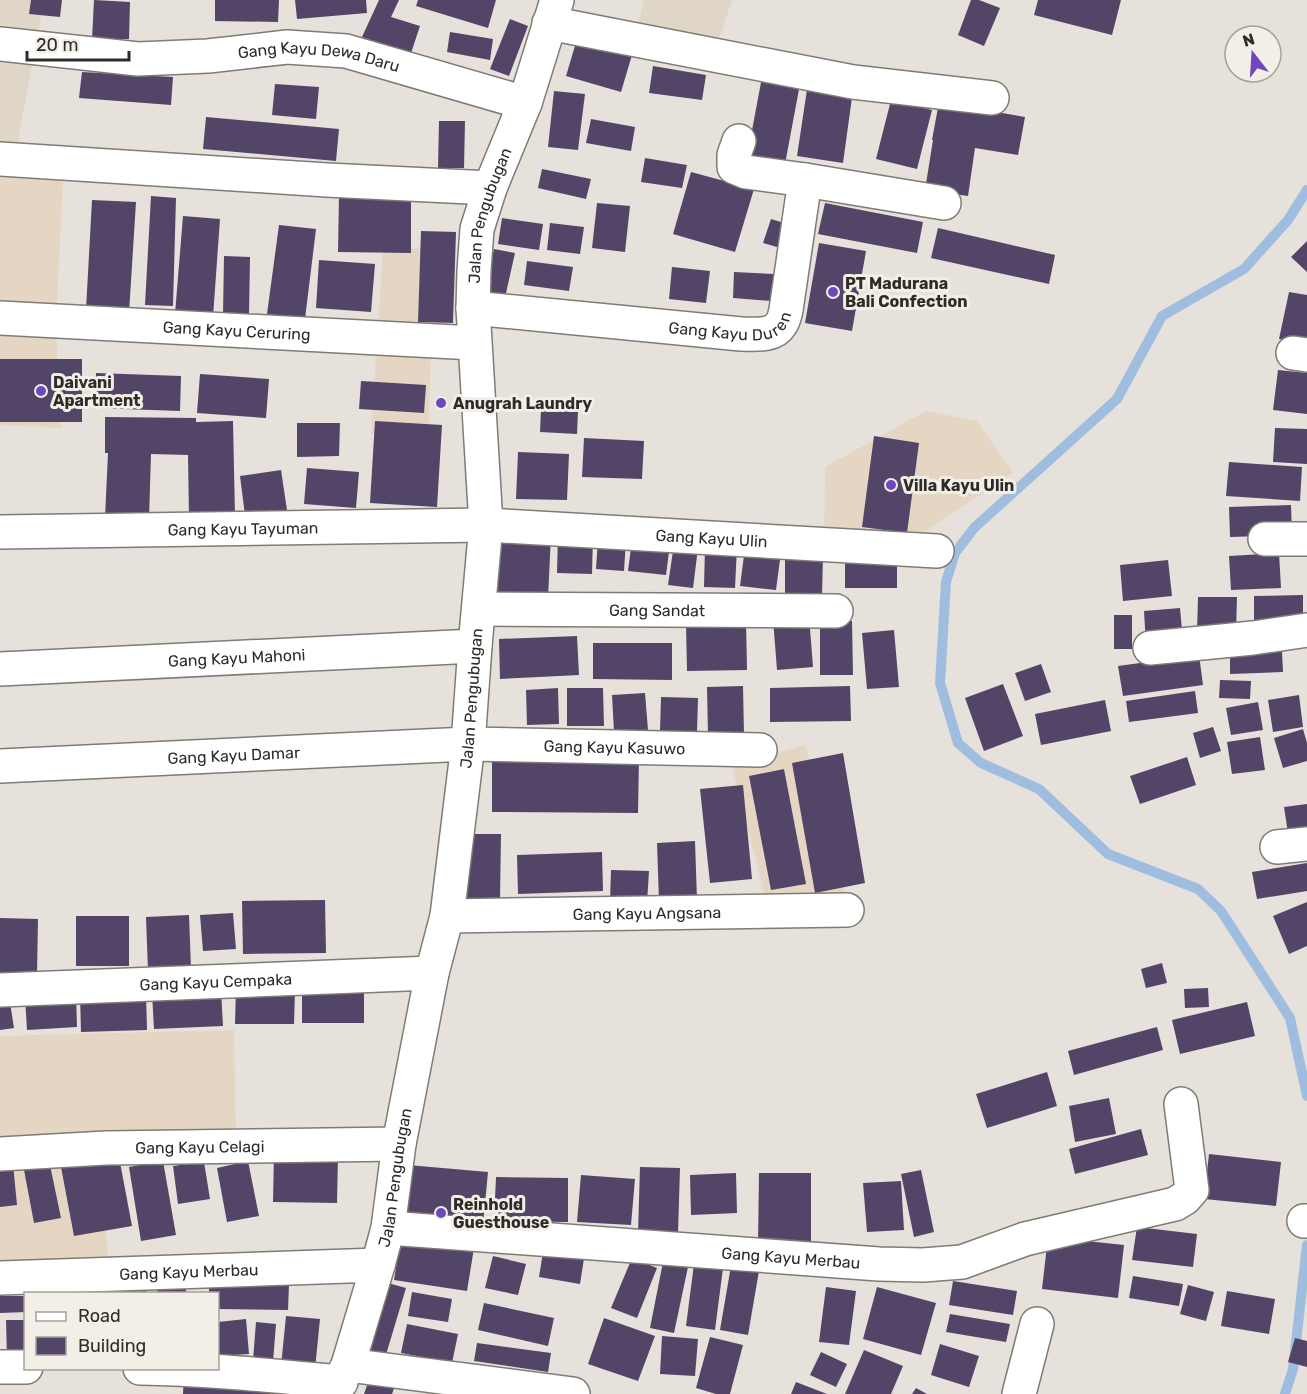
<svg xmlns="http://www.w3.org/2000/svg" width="1307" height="1394" font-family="Rubik,sans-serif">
	<rect width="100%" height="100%" fill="#e6e1da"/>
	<path fill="#e4d6c3" d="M0 177 63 180 56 324 61 428 0 425Z
		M383 248 435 249 428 433 371 434Z
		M926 411 977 421 1013 473 897 550 824 546 825 467Z
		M805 745 845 894 764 893 732 766Z
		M234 1030 236 1147 100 1153 108 1259 0 1261V1036Z"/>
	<path fill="#dfd6c8" d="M0 0H44L11 178 0 177Z
		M644 0H732L712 59 635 38Z"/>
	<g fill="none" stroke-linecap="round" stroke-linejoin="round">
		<path stroke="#9fbedf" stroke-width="10" d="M1307 190 1288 220 1244 269 1162 316 1117 399 974 528 955 553 946 582 940 683 958 743 981 763 1039 789 1108 854 1198 889 1221 911 1290 1018 1307 1096
			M1285 1394 1293 1369 1307 1245"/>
	</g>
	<path fill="#534567" d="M31 0H62L60 17 29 14Z
		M94 0 130 2 129 39H92Z
		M215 0H279L278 22 215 21Z
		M295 0H366L367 13 297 19Z
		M379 0H399L391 17 420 26 410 56 362 37Z
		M418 0H496L488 28 416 6Z
		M971 0H979L1000 8 984 46 958 35Z
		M1038 0H1121L1112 35 1034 15Z
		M510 19 528 26 509 76 490 69Z
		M450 32 493 39 490 60 447 52Z
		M577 39 632 55 621 92 566 76Z
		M653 66 706 75 702 100 649 93Z
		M82 72 173 77 171 105 79 98Z
		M762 77 800 84 785 164 747 157Z
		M808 83 853 90 843 163 797 156Z
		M275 84 319 87 316 119 272 115Z
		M554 91 585 94 578 150 548 147Z
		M891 100 932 110 917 169 876 159Z
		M939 102 1025 117 1018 155 975 148 968 196 925 190 933 140H932Z
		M206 117 339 129 336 161 203 149Z
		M591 119 635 127 631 151 586 143Z
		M439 121H465L464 168H438Z
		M645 158 687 165 682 188 641 182Z
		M542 169 591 179 586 199 538 188Z
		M691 172 754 189 735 252 673 234Z
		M151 196 176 198 173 306 145 305Z
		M339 196H411V253L338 252Z
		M92 200 136 202 129 313 86 310Z
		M597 203 630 206 625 252 592 248Z
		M825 203 923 222 917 253 818 234Z
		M183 216 220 219 213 317 175 314Z
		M502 218 543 224 539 250 498 244Z
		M771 219 791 225 784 249 763 243Z
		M550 223 584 227 580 254 547 250Z
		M279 225 316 229 305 319 267 314Z
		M938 228 1055 255 1049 284 931 258Z
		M421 231 456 232 453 323 418 322Z
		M1307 241V272L1291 257Z
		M819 243 866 251 852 331 805 323Z
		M494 249 515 253 504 302 484 298Z
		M224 256 250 257 249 314H223Z
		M319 260 375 264 371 312 316 308Z
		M527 261 573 267 569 291 524 285Z
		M672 267 710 271 706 303 669 299Z
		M734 272 774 274 772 301 733 298Z
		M1289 292 1307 295V344L1279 339Z
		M0 359H82V422H0Z
		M1278 370 1307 373V414L1273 410Z
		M96 373 181 376 180 411 95 408Z
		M200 374 269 379 266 418 197 413Z
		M361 381 426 385 424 413 359 409Z
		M541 409 578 411 577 434 540 432Z
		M105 417 196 418V422L233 421 235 516 189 517 188 455 151 454 149 519 105 518 108 453H105Z
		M375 421 442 425 437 507 370 503Z
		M297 423H340L339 456 297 457Z
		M1275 428 1307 429V464L1273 462Z
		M874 436 919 443 907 533 862 527Z
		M584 438 644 441 642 479 582 477Z
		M518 452 569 454 567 500 516 499Z
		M1229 462 1302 467 1300 501 1226 496Z
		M307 468 359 472 356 508 304 504Z
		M281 470 287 510 245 515 240 476Z
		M1291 505 1292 535 1230 537 1229 507Z
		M499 533 551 535 548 598 496 596Z
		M558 533 593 535 592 574 557 573Z
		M598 539 626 540 624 571 596 569Z
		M632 540 670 544 666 575 628 571Z
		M674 544 698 548 693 588 668 585Z
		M705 546 737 547 735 588 704 587Z
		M745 548 781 552 776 590 740 586Z
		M785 552 823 553 822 597 785 596Z
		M1279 553 1281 588 1231 590 1229 556Z
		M845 556H897V588H845Z
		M1168 560 1172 596 1123 601 1120 565Z
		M1303 595V622L1254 624V596Z
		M1198 597H1237L1236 633 1197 632Z
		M1180 608 1183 641 1146 645 1144 611Z
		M1114 615H1132V649H1114Z
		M809 616 813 667 777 670 773 619Z
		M852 621 853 675H820V622Z
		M746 622 747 670 687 671 686 624Z
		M894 630 899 687 867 689 862 633Z
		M577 636 579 675 500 679 499 639Z
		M593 643H672V680L593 679Z
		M1282 651 1283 672 1230 674V652Z
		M1199 655 1203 685 1123 696 1118 666Z
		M1041 664 1051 692 1025 701 1015 673Z
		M1220 680 1251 681 1250 699 1219 698Z
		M1003 684 1023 736 984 751 965 698Z
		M743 686 744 735 708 736 707 687Z
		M850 686 851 721 770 722V688Z
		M558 688 559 724 527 725 526 690Z
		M567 688H603L604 726H567Z
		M1195 691 1198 713 1129 722 1126 701Z
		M645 693 648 730 614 732 612 695Z
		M1299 695 1303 727 1273 732 1268 700Z
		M661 697 698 698 697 732 660 731Z
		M1105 700 1111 731 1041 745 1035 714Z
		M1258 702 1263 730 1231 735 1226 708Z
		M1213 727 1221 751 1200 758 1193 733Z
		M1303 729 1307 743V761L1283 768 1274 738Z
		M1260 737 1265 770 1232 774 1227 742Z
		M843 753 865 883 815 893 792 763Z
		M492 757 639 758 638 813 492 812Z
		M1187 757 1196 785 1140 804 1130 776Z
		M784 769 806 884 771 890 749 776Z
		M743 785 752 879 710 883 700 789Z
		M1307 804V830L1288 833 1284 807Z
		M464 834H501L500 899H463Z
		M695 841 697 900 659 901 657 843Z
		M602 852 603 891 518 894 517 855Z
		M1307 863V891L1257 899 1252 872Z
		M611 870 649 871 647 903 610 902Z
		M325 900 326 953 243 954 242 901Z
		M1307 902V946L1289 954 1273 916Z
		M233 913 236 949 203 951 200 915Z
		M189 915 191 969 148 971 146 917Z
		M76 916H129V966H76Z
		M0 918 38 919 37 976 0 975Z
		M1162 963 1167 983 1146 988 1141 969Z
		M302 988 364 989V1023H302Z
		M1208 988 1209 1007 1185 1008 1184 989Z
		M236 989 295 990 294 1024H235Z
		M221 990 223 1026 154 1029 152 993Z
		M146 993 147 1030 81 1032 80 995Z
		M76 994 77 1027 27 1030 25 997Z
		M9 996 14 1028 0 1030V997Z
		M1247 1002 1255 1036 1180 1054 1172 1020Z
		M1157 1027 1163 1050 1074 1075 1068 1051Z
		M1047 1072 1057 1106 987 1128 976 1094Z
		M1109 1098 1116 1134 1075 1142 1069 1106Z
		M1141 1129 1148 1155 1075 1174 1069 1149Z
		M274 1154 338 1155 337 1203 273 1202Z
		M1209 1154 1281 1162 1276 1206 1204 1199Z
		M119 1157 132 1226 74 1236 61 1167Z
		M163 1161 176 1235 141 1241 129 1167Z
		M248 1161 259 1216 227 1222 217 1168Z
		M204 1162 210 1199 178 1204 173 1166Z
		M13 1164 17 1205 0 1207V1166Z
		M50 1165 61 1218 34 1223 24 1170Z
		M408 1165 488 1172 483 1225 403 1218Z
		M640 1167 680 1168 678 1234 638 1233Z
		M921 1170 934 1232 914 1237 901 1174Z
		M736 1173 737 1213 691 1215 690 1175Z
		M759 1173H811V1244H758Z
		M581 1175 635 1179 631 1225 577 1222Z
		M496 1177 568 1178V1222L494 1221Z
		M901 1181 904 1230 867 1232 863 1183Z
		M1137 1227 1197 1234 1193 1267 1132 1260Z
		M401 1237 474 1248 467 1291 394 1280Z
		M1048 1237 1124 1245 1118 1298 1042 1289Z
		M544 1246 585 1252 580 1284 539 1277Z
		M493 1256 526 1264 518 1295 485 1288Z
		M632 1258 657 1268 637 1318 611 1308Z
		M732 1260 760 1265 748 1335 720 1330Z
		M663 1262 688 1267 674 1333 650 1328Z
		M694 1264 723 1268 715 1330 686 1326Z
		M1133 1276 1183 1284 1179 1306 1129 1298Z
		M377 1280 406 1288 385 1358 358 1350Z
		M953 1281 1017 1291 1013 1315 949 1305Z
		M209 1283 289 1285 288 1310 218 1309V1294H209Z
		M186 1284V1294H157V1285Z
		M1188 1285 1214 1292 1206 1321 1180 1314Z
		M146 1287V1294H105L104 1288Z
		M826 1287 856 1291 849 1345 819 1342Z
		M877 1287 936 1303 921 1355 863 1339Z
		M91 1289V1294H49V1292Z
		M1227 1291 1275 1299 1269 1334 1221 1326Z
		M412 1292 452 1299 448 1322 408 1316Z
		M0 1296H26V1312L0 1313Z
		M484 1303 554 1318 548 1346 478 1330Z
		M950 1314 1010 1324 1006 1342 946 1332Z
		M286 1316 320 1319 315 1369 281 1366Z
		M604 1318 655 1336 638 1381 588 1364Z
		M246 1319 249 1354 218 1356V1322Z
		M6 1320H26V1357L7 1358Z
		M256 1322 276 1324 273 1362 253 1360Z
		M407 1324 458 1334 452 1363 401 1353Z
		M662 1336 698 1339 695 1376 660 1374Z
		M710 1337 743 1345 730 1394H716L696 1388Z
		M1295 1338 1307 1341V1367L1288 1362Z
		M477 1343 551 1353 548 1372 474 1361Z
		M940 1344 979 1356 969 1387 931 1375Z
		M864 1350 903 1366 891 1394H845Z
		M821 1352 847 1364 836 1387 810 1375Z
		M184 1374 279 1379 278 1394H183Z
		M371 1374 396 1383 392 1394H364Z
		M796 1382 827 1394H791Z
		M916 1388 927 1394H912Z"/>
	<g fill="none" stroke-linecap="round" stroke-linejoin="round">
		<g stroke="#7f7b75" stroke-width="36">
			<g id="minor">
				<path d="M549 23 853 82 992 98"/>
				<path id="s1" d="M0 44 138 59 208 56 287 47 346 51 525 103"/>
				<path d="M0 159 327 180 490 188"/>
				<path d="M805 180 944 203"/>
				<path id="s2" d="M473 308 741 334C754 334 773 337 781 324 784 320 785 314 786 310L805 180 746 172 734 167V155L739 141"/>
				<path id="s3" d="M0 318 474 343"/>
				<path d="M1293 353 1307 355"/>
				<path id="s4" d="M0 532 486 525 937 551"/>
				<path d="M1265 539H1307"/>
				<path id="s5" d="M479 609 836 611"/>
				<path d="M1150 648 1253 638 1307 630"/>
				<path id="s6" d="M0 669 475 646"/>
				<path id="s7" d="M0 766 468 744 760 750"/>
				<path d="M1277 847 1307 844"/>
				<path id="s8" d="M447 916 847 910"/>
				<path id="s9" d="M0 990 432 973"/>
				<path id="s10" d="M0 1154 106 1148 399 1144"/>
				<path d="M1304 1221H1307"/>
				<path id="s11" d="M388 1228 879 1264 923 1265 962 1262 1025 1239 1175 1204 1185 1198 1192 1190 1181 1104"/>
				<path id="s12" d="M0 1278 378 1265"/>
				<path d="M348 1365 573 1394"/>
				<path d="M0 1367H26"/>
				<path d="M140 1368C207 1369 274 1376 341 1382"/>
				<path id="s13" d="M334 1394 348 1365 378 1265 388 1228 399 1144 432 973 447 916 468 744 475 646 486 525 473 308 474 271 477 229 490 188 525 103 557 0"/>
				<path d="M1019 1394 1037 1324"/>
			</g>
		</g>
		<use href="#minor" stroke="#fff" stroke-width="33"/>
	</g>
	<g fill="#6e47c0" stroke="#f3efe7" stroke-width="2">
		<circle cx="833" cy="292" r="6"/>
		<circle cx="41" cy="391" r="6"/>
		<circle cx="441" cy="403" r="6"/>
		<circle cx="891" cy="485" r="6"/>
		<circle cx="441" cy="1213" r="6"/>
	</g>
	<g text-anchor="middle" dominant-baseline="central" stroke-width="6" stroke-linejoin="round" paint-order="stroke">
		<g font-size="16" fill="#2e2c29" stroke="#f3efe7">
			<text stroke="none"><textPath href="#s1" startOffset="321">Gang Kayu Dewa Daru</textPath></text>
			<text stroke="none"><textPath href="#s13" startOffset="1198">Jalan Pengubugan</textPath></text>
			<text stroke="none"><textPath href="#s2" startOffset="261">Gang Kayu Duren</textPath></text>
			<text stroke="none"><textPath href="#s3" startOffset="237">Gang Kayu Ceruring</textPath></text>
			<text stroke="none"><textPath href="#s4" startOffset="243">Gang Kayu Tayuman</textPath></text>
			<text stroke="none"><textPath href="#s4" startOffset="712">Gang Kayu Ulin</textPath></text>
			<text stroke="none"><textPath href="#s5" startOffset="178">Gang Sandat</textPath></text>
			<text stroke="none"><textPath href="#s6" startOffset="237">Gang Kayu Mahoni</textPath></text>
			<text stroke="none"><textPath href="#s13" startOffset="712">Jalan Pengubugan</textPath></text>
			<text stroke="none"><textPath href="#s7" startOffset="615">Gang Kayu Kasuwo</textPath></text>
			<text stroke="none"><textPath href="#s7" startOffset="234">Gang Kayu Damar</textPath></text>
			<text stroke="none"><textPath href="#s8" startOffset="200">Gang Kayu Angsana</textPath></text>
			<text stroke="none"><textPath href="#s9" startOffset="216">Gang Kayu Cempaka</textPath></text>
			<text stroke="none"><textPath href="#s10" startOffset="200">Gang Kayu Celagi</textPath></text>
			<text stroke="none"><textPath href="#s13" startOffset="226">Jalan Pengubugan</textPath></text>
			<text stroke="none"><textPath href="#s11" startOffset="404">Gang Kayu Merbau</textPath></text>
			<text stroke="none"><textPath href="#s12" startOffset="189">Gang Kayu Merbau</textPath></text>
		</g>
		<g font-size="16" font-weight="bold" fill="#2e2c29" stroke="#f3efe7" text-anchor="start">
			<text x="845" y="283">PT Madurana<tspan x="845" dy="18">Bali Confection</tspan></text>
			<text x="53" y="382">Daivani<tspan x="53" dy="18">Apartment</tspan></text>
			<text x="453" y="403">Anugrah Laundry</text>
			<text x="903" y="485">Villa Kayu Ulin</text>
			<text x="453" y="1204">Reinhold<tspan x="453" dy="18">Guesthouse</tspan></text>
		</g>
	</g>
	<rect x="24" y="1292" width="195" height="78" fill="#f3efe7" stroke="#a4a19b" stroke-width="1.5"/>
	<rect x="36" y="1312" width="30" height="9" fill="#ffffff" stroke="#a4a19b" stroke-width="1.5"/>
	<text x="78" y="1322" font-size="18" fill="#2e2c29">Road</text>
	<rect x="36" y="1337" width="30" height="18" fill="#534567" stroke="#a4a19b" stroke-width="1.5"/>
	<text x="78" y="1352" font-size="18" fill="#2e2c29">Building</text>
	<g transform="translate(1253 54) rotate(343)"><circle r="28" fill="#f3efe7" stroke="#a4a19b" stroke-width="1.5"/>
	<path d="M0-4.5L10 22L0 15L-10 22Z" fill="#6e47c0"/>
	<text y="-9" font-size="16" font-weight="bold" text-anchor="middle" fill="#2e2c29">N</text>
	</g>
	<path d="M27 51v9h102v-9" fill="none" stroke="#2e2c29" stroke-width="3"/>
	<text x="36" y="51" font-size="18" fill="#2e2c29" stroke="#f3efe7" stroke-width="4.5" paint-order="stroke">20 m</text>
</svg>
